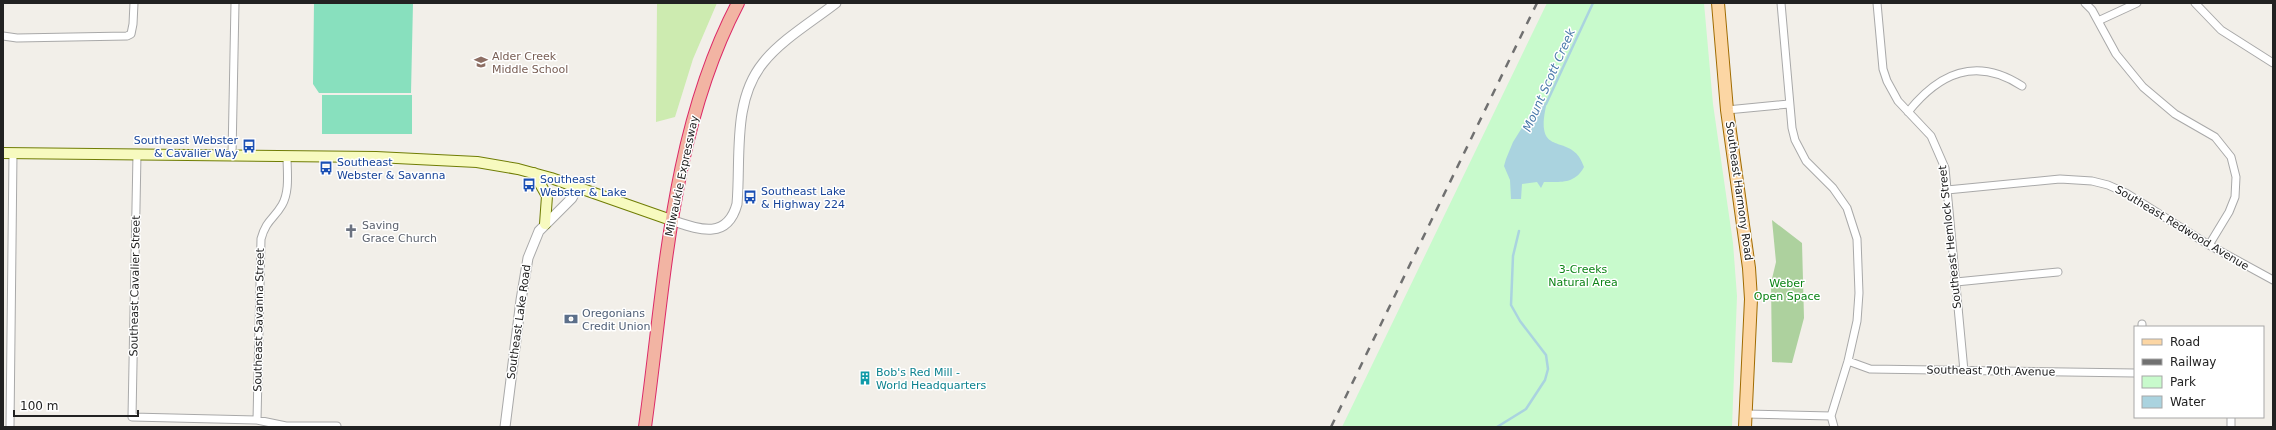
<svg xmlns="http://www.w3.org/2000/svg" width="2276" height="430" font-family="'DejaVu Sans',sans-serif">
	<rect width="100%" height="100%" fill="#f2efe9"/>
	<path fill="#cdebb0" d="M657 3H717L693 59 675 117 656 122Z"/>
	<path fill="#add19e" d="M1772 220 1802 243 1804 318 1792 363 1772 362 1771 283 1776 262Z"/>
	<path fill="#c8facc" d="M1547 3H1704L1713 104 1733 243 1737 296 1732 427H1342Z"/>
	<path fill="#88e0be" d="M314 3H413L411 93H319L313 84Z
		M322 95H412V134H322Z"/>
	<path fill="#aad3df" d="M1547 102C1532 163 1572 129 1584 167 1575 184 1561 182 1544 182L1541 188 1537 182 1522 184 1521 199H1511L1510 180 1504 166 1506 159 1513 142 1533 110Z"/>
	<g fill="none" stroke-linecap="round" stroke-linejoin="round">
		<path stroke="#aad3df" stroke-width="2.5" d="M1546 104 1593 3
			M1497 427 1526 409 1545 380 1548 369 1546 355 1520 321 1511 305 1513 256 1519 231"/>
		<g stroke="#a9a9a9" stroke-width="9">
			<path id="minor" d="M1781 3 1792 128 1795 140 1806 161 1833 188 1847 208 1857 239 1859 293 1857 321 1848 361 1831 416
				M1877 3 1883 69 1887 81 1898 101 1931 136 1945 168 1964 371
				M2085 3 2092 10 2116 54 2143 87 2175 114 2215 137 2231 157 2236 177 2235 197 2229 212 2209 245
				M2195 3 2221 30 2273 63
				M2098 21 2137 3
				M3 36 17 38 127 36 131 34 133 24 134 3
				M1727 110 1789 104
				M1908 112C1939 73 1976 56 2022 86
				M137 154 132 417 257 420 286 426H337
				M232 155 235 3
				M1947 190 2060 179 2092 181 2108 185 2126 193 2209 245 2273 280
				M1956 282 2058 272
				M2142 324V327
				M1848 361 1870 369 2135 373
				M1746 414 1831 416
				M1831 416 1834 427
				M2231 417V427
				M257 420 261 239C266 220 274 219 282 205 290 191 287 172 287 156
				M10 427 13 153"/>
		</g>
		<g stroke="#a9a9a9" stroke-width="11">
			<path id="tertiary" d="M671 220C698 229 727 241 737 204 741 158 732 101 763 63 781 40 813 21 836 3
				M505 427 521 300 528 258 539 231 572 198 578 186"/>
		</g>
		<g stroke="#707d05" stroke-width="12">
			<path id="secondary" d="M3 153 376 157 477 162 518 169 551 178 671 220
				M534 173 547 196 545 224"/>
		</g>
		<g stroke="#a06b00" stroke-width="14">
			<path id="primary" d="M1718 3 1727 110 1749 268 1751 299 1745 427"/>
		</g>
		<g stroke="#dc2a67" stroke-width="14">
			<path id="trunk" d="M645 427C665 284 670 133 738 3"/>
		</g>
		<use href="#minor" stroke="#fff" stroke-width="7"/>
		<use href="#tertiary" stroke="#fff" stroke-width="9"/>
		<use href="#secondary" stroke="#f7fabf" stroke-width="10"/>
		<use href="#primary" stroke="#fcd6a4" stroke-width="12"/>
		<use href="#trunk" stroke="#f2b4a3" stroke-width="12"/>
		<path stroke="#707070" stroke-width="2.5" stroke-dasharray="8 8" stroke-linecap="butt" d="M1331 427 1537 3"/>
	</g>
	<defs>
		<g id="school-bare" transform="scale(1.08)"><path d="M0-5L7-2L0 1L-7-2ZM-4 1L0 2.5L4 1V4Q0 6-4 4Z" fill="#8d6e63" stroke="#fff" stroke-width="2.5" paint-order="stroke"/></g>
		<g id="bus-bare" transform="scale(1.08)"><path d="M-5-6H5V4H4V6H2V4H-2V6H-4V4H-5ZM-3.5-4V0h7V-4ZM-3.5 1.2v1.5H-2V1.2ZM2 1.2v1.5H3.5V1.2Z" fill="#1a4fb4" stroke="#fff" stroke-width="2.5" paint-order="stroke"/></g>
		<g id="church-bare" transform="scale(1.08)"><path d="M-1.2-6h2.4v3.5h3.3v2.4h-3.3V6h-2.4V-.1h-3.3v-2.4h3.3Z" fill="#6b7280" stroke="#fff" stroke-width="2.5" paint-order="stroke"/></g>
		<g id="bank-bare" transform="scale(1.08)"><path d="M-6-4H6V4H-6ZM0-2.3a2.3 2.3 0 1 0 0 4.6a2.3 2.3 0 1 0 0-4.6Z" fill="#5c6f8a" stroke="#fff" stroke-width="2.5" paint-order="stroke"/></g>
		<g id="building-bare" transform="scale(1.08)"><path d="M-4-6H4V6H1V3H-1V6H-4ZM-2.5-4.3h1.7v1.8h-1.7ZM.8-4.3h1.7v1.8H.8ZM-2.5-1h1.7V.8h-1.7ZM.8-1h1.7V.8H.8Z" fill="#0f9aa8" stroke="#fff" stroke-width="2.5" paint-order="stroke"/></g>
	</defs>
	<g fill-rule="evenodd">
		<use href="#school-bare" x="481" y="62"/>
		<use href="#bus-bare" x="249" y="146"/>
		<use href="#bus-bare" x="326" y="168"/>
		<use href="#bus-bare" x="529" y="185"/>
		<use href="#bus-bare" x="750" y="197"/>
		<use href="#church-bare" x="351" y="231"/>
		<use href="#bank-bare" x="571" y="319"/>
		<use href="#building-bare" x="865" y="378"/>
	</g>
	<g text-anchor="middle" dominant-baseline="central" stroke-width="3" stroke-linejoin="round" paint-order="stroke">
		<g font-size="11" fill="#785e54" stroke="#fff" text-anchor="start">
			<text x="492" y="56">Alder Creek<tspan x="492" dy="13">Middle School</tspan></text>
		</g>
		<g font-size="11" fill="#164399" stroke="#fff" text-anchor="start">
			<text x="238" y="140" text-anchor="end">Southeast Webster<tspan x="238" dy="13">&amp; Cavalier Way</tspan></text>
			<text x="337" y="162">Southeast<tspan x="337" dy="13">Webster &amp; Savanna</tspan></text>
			<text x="540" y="179">Southeast<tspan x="540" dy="13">Webster &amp; Lake</tspan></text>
			<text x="761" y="191">Southeast Lake<tspan x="761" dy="13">&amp; Highway 224</tspan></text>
		</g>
		<g font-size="11" fill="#222" stroke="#fff">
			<text transform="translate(682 176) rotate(-78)">Milwaukie Expressway</text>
			<text transform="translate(1739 191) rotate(82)">Southeast Harmony Road</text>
			<text transform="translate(2182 228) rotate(31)">Southeast Redwood Avenue</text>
			<text transform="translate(1950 237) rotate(-96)">Southeast Hemlock Street</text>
			<text transform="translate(135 286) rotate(-89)">Southeast Cavalier Street</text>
			<text transform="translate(259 320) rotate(-89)">Southeast Savanna Street</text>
			<text transform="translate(519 322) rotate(-82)">Southeast Lake Road</text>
			<text transform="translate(1991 371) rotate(1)">Southeast 70th Avenue</text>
		</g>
		<g font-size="11" fill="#5b616d" stroke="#fff" text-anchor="start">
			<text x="362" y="225">Saving<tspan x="362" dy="13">Grace Church</tspan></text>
		</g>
		<g font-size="11" fill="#0c8416" stroke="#fff">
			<text x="1583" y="269">3-Creeks<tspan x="1583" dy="13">Natural Area</tspan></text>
			<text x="1787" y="283">Weber<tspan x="1787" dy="13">Open Space</tspan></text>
		</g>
		<g font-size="11" fill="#4e5e75" stroke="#fff" text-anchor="start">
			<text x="582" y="313">Oregonians<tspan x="582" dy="13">Credit Union</tspan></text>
		</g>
		<g font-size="11" fill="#0d838f" stroke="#fff" text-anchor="start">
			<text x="876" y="372">Bob's Red Mill -<tspan x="876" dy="13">World Headquarters</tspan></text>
		</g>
		<g font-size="12" font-style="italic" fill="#4a7aab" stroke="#fff">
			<text transform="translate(1549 80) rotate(-66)">Mount Scott Creek</text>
		</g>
	</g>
	<rect width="2276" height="430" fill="none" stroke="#222222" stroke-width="8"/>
	<rect x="2134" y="326" width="130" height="92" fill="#ffffff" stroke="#a7a7a7"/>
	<rect x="2142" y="339" width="20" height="6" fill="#fcd6a4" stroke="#a7a7a7"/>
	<text x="2170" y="346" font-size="12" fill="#222222">Road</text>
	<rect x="2142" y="359" width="20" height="6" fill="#707070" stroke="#a7a7a7"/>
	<text x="2170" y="366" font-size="12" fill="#222222">Railway</text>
	<rect x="2142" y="376" width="20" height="12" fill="#c8facc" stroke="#a7a7a7"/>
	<text x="2170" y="386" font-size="12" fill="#222222">Park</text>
	<rect x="2142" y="396" width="20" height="12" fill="#aad3df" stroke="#a7a7a7"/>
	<text x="2170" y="406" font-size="12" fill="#222222">Water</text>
	<path d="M14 410v6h124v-6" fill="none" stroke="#222222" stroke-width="2"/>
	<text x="20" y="410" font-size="12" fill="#222222" stroke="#ffffff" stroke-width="3" paint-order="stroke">100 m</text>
</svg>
